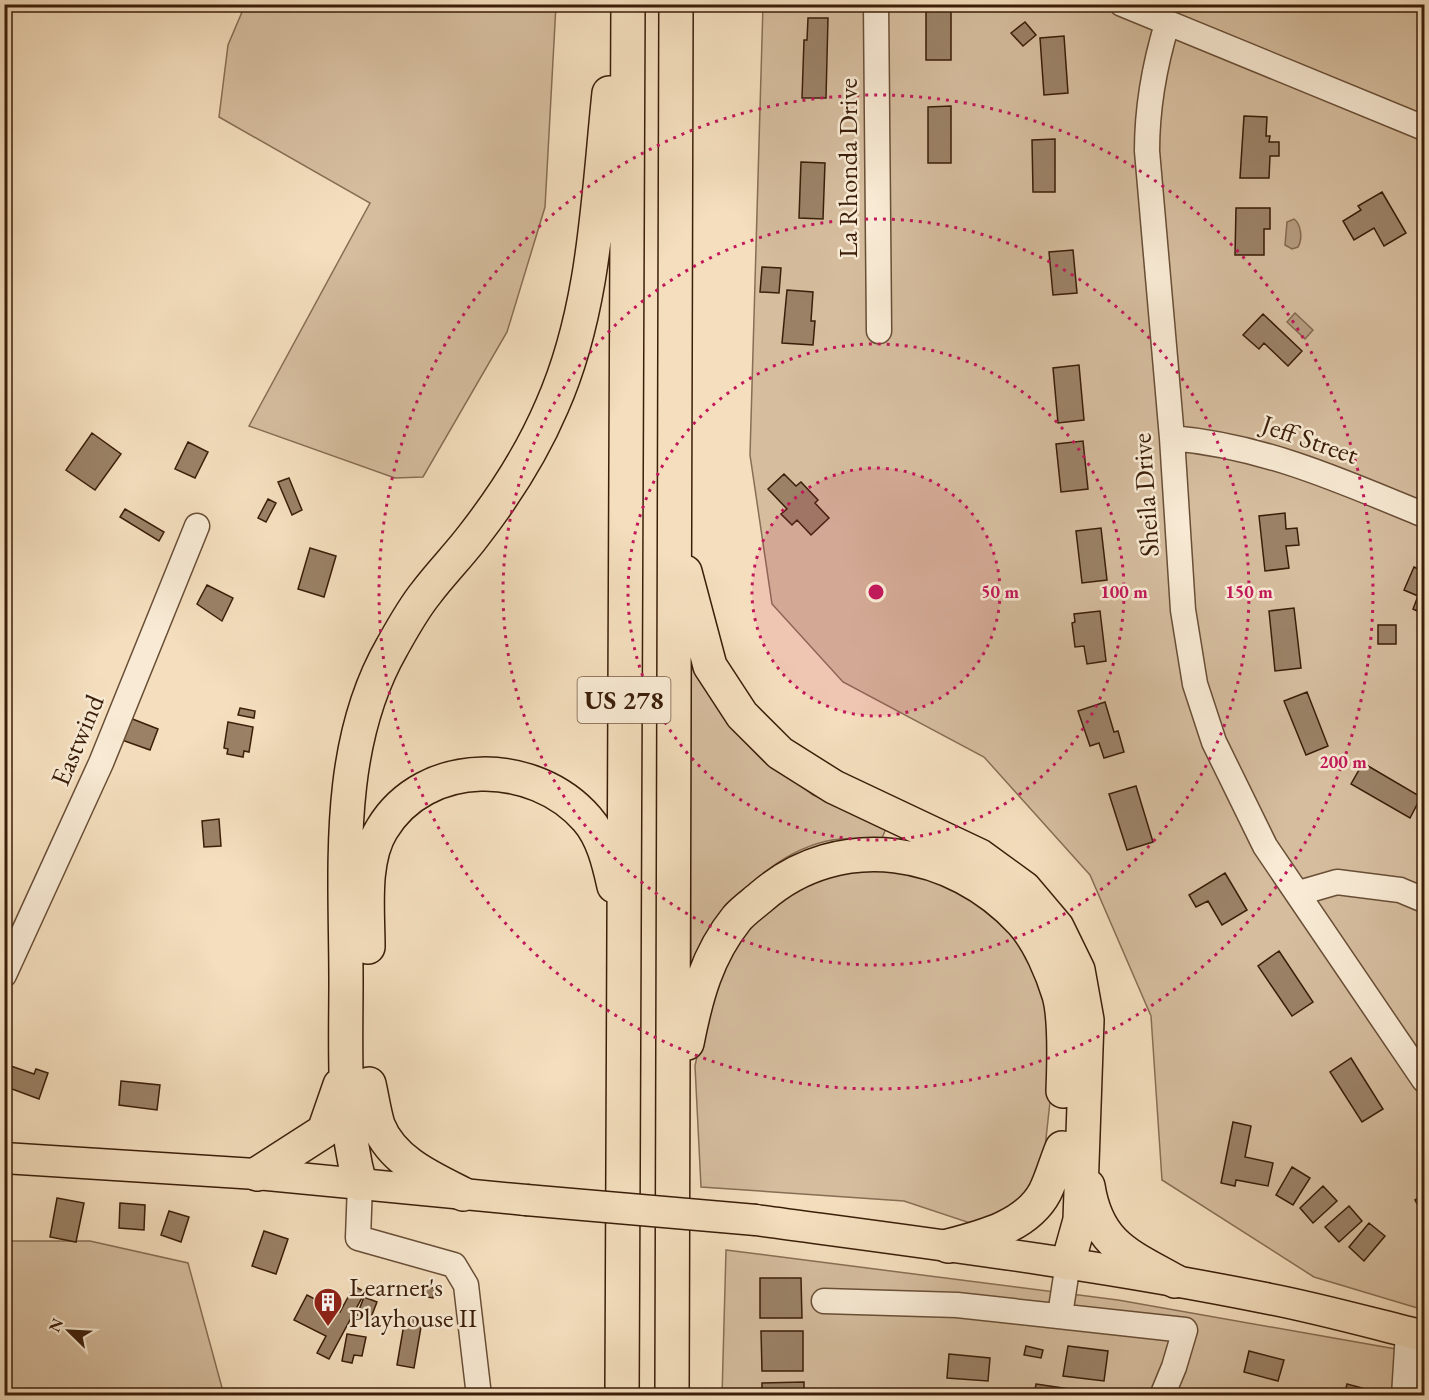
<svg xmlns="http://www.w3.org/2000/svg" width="1429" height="1400" font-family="'EB Garamond',serif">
	<rect width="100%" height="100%" fill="#f4debd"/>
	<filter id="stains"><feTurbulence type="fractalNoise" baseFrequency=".00333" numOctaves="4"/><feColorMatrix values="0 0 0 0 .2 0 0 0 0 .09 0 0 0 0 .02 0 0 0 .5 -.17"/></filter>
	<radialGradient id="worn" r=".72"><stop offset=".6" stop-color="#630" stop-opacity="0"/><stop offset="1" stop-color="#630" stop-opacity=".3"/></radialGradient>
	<path fill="#d5bd9e" stroke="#886e54" stroke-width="1.5" d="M245 5H556L545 207 507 332 423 477 395 478 249 426 370 203 219 117 228 45Z
		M763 5H1424V1310L1314 1277 1162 1180 1151 1016 1090 875 984 757 843 682 772 604 750 455Z
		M689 659 722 715 773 764 813 795 888 824 882 838C864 839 844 837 827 841 759 857 725 914 691 970Z
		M899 864 958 885 1002 918 1040 967 1055 1056 1042 1175 1024 1200 979 1226 904 1201 701 1187 695 1066 712 981 745 922 800 879Z
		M5 1241H90L188 1263 224 1395 5 1396Z
		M726 1250 1118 1300 1424 1354V1395L722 1396Z"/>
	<path fill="#b59d80" stroke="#846a50" stroke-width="1.5" d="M1294 219C1301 224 1303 239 1298 247L1292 249 1285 245 1287 222Z
		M1295 313 1313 330 1305 339 1287 322Z"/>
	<path fill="#9b8267" stroke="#3b1e09" stroke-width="1.5" d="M926 4H951V60H926Z
		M808 18H828L826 98H802L804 40H807Z
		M1025 22 1036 35 1023 46 1011 33Z
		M1064 36 1068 93 1044 95 1040 38Z
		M951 106V163H928V107Z
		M1244 116 1267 117 1266 136H1270L1269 142H1279V156H1270L1269 178H1240Z
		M1055 139V192H1033L1032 140Z
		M801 162 825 163 823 219 799 218Z
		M1382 192 1406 233 1384 246 1374 228 1354 240 1343 221 1361 210 1358 206Z
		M1236 208H1270V229H1264V255H1235Z
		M1073 250 1077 293 1053 295 1049 252Z
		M762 267 781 268 779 293 760 292Z
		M1424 271V285L1418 277Z
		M787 290 813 292 811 321H815L813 345 782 343Z
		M1263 314 1302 351 1288 366 1264 343 1259 349 1243 335Z
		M1079 365 1084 420 1058 423 1053 368Z
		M92 433 121 454 95 490 66 470Z
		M1083 441 1088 489 1061 492 1056 444Z
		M188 442 208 452 195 478 175 469Z
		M784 474 796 486 801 482 818 500 815 503 829 518 811 535 797 520 792 525 781 514 787 509 768 489Z
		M289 478 302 510 292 515 278 482Z
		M268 499 276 503 266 522 258 518Z
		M125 509 164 532 159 541 120 517Z
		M1285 513 1286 529 1297 528 1299 545 1286 546 1289 568 1265 571 1259 516Z
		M1101 528 1107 580 1082 583 1076 531Z
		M310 548 336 556 324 597 298 589Z
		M1414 567 1424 572V614L1413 609 1418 596 1404 590Z
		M207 585 233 598 222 621 197 604Z
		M1294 608 1301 668 1275 671 1269 611Z
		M1100 611 1106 661 1087 664 1084 646 1075 647 1072 623 1075 622 1074 614Z
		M1378 625H1396V644H1378Z
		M1307 692 1328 746 1306 755 1284 701Z
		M1105 702 1114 732 1118 731 1124 752 1104 758 1099 743 1090 746 1078 711Z
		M240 708 255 711 254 718 238 715Z
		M130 718 158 729 150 750 122 740Z
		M228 722 253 727 249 752 244 751 243 757 227 754 228 749 224 748Z
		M1363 763 1421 797 1410 818 1351 784Z
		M1136 786 1153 842 1127 850 1109 794Z
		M219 819 221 846 204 847 202 821Z
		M1225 873 1247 910 1222 925 1208 901 1196 907 1189 895Z
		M1279 951 1313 1002 1292 1016 1258 966Z
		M1351 1058 1383 1109 1362 1122 1330 1072Z
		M8 1065 34 1074 36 1069 48 1073 39 1099 4 1086Z
		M121 1081 160 1085 157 1110 119 1105Z
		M1233 1122 1251 1126 1245 1157 1273 1163 1268 1186 1236 1180 1235 1186 1221 1183Z
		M1292 1167 1310 1178 1293 1205 1276 1195Z
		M1323 1186 1337 1201 1313 1223 1300 1208Z
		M1424 1194V1216L1415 1200Z
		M57 1198 84 1203 76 1242 50 1237Z
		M120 1203 145 1205 144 1230 119 1228Z
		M1349 1206 1362 1221 1339 1242 1325 1227Z
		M169 1211 189 1217 181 1242 161 1235Z
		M1369 1223 1385 1236 1364 1261 1349 1247Z
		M264 1231 288 1239 276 1274 252 1266Z
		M760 1278H801L802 1318H760Z
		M354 1286 365 1292 329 1359 317 1353 326 1336 294 1320 307 1295 340 1312Z
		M423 1286 434 1288 433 1298 421 1296Z
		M364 1297 377 1302 370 1320 357 1315Z
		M405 1318 422 1321 414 1368 397 1365Z
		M761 1331H803V1371H762Z
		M347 1334 366 1337 362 1356 354 1355 352 1363 342 1361Z
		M1026 1346 1043 1350 1041 1358 1024 1355Z
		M1068 1346 1108 1351 1104 1381 1063 1376Z
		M1249 1351 1284 1360 1278 1381 1244 1372Z
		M949 1354 990 1358 988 1381 947 1378Z
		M804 1382V1396H762V1383Z
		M1036 1384 1103 1394V1396H1034Z
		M1347 1384 1381 1393 1380 1396H1344Z
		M390 1389 405 1395 387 1396Z"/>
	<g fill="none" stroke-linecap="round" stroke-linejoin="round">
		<g stroke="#694e36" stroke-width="27">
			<path id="minor" d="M876 4 879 331
				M1122 4 1424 128
				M1167 24C1154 67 1147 106 1147 151L1172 438 1183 610 1195 684 1214 742 1265 846 1424 1080
				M1172 438C1263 446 1340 480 1424 515
				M1299 893 1337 882 1400 890 1424 900
				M4 975 101 763 197 526
				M360 1184 358 1238 454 1265 466 1285 479 1396
				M824 1301 957 1305 1185 1330 1174 1367 1162 1396
				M1060 1315 1068 1263
				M1404 1396 1408 1332"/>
		</g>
		<g stroke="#3b1e09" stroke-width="33">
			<path id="major" d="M4 1158 257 1174 526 1200
				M756 1220C926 1243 1096 1264 1265 1298 1318 1308 1371 1323 1424 1336"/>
		</g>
		<g stroke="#3b1e09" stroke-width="36">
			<path id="highway" d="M685 572 710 666 742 715 780 753 834 787 980 856 1024 888 1057 927 1078 970 1087 1020 1080 1220 1068 1263
				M368 947C368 911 362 861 382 829 425 757 534 758 587 819 603 837 609 864 614 886
				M687 1043C696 997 707 955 737 918 744 910 753 904 761 897 840 828 954 848 1022 922 1039 941 1052 972 1059 995 1066 1020 1064 1065 1063 1091
				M369 1084C372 1097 374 1112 378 1125 392 1161 431 1178 463 1194
				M257 1174 324 1131 340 1085
				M360 1184C342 1119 346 1049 346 982 346 870 334 748 392 647 402 629 413 609 426 593 441 573 459 555 474 535 505 495 532 453 552 406 595 309 598 198 609 93
				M1088 1186C1097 1244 1128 1255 1175 1281
				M948 1246C983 1237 1027 1226 1045 1192 1052 1178 1056 1162 1062 1148
				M622 1396 628 4
				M672 1396 676 4"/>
		</g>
		<use href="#minor" stroke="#f8ead4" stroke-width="24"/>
		<use href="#major" stroke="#f4debd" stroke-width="30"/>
		<use href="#highway" stroke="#f4debd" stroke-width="33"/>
		<g stroke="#3b1e09" stroke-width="33" stroke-linecap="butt">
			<path id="major-bridge" d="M526 1200 756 1220"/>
		</g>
		<use href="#major-bridge" stroke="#f4debd" stroke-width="30"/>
	</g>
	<circle cx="876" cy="592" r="124" fill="#c2185b" fill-opacity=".12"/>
	<g fill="none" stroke="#c2185b" stroke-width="3" stroke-dasharray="3 6">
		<circle cx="876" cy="592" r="124"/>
		<circle cx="876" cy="592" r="248"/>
		<circle cx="876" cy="592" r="373"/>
		<circle cx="876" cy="592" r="497"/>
	</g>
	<defs>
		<g id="building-pin" transform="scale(1.5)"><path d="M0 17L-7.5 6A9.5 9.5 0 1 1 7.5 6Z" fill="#8f2418" stroke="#f8ead4"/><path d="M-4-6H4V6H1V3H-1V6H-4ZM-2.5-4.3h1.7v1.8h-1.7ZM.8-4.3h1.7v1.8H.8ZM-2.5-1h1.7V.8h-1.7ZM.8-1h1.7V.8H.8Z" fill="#fff"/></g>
	</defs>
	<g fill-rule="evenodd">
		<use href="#building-pin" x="328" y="1302"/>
	</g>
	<g text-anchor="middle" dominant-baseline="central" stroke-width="5" stroke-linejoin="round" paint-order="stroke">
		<rect fill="#f8ead4" stroke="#745b46" stroke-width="1.5" x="577.5" y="677" width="93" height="46" rx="4.5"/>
		<g font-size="26" font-weight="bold" fill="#3b1e09">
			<text x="624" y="700">US 278</text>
		</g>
		<g font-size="27" fill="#3b1e09" stroke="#f8ead4">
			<text transform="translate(847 168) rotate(-90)">La Rhonda Drive</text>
			<text transform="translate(1310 439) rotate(19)">Jeff Street</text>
			<text transform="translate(1145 495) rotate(-94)">Sheila Drive</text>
			<text transform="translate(77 740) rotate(-67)">Eastwind</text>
		</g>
		<g font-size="27" fill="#3b1e09" stroke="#f8ead4" text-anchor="start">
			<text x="349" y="1286">Learner's<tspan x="349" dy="31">Playhouse II</tspan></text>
		</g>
	</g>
	<circle cx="876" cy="592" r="9" fill="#c2185b" stroke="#f8ead4" stroke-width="3"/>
	<g font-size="18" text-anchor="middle" font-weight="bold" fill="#c2185b" stroke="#f8ead4" stroke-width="5" stroke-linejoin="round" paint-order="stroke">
		<text x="1000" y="598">50 m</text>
		<text x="1124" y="598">100 m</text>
		<text x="1249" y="598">150 m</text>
		<text x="1343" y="768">200 m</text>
	</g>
	<rect width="1429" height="1400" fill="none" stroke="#f4debd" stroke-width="24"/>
	<rect x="6" y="6" width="1417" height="1388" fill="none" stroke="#3b1e09" stroke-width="3"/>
	<rect x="12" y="12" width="1405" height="1376" fill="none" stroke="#3b1e09" stroke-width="1.5"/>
	<g transform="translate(69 1331) rotate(294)" stroke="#f8ead4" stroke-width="4.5" paint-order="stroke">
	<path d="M0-4.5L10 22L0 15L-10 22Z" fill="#3b1e09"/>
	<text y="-9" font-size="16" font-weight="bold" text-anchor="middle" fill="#3b1e09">N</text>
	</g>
	<rect width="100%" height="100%" filter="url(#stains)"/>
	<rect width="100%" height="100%" fill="url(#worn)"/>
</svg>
